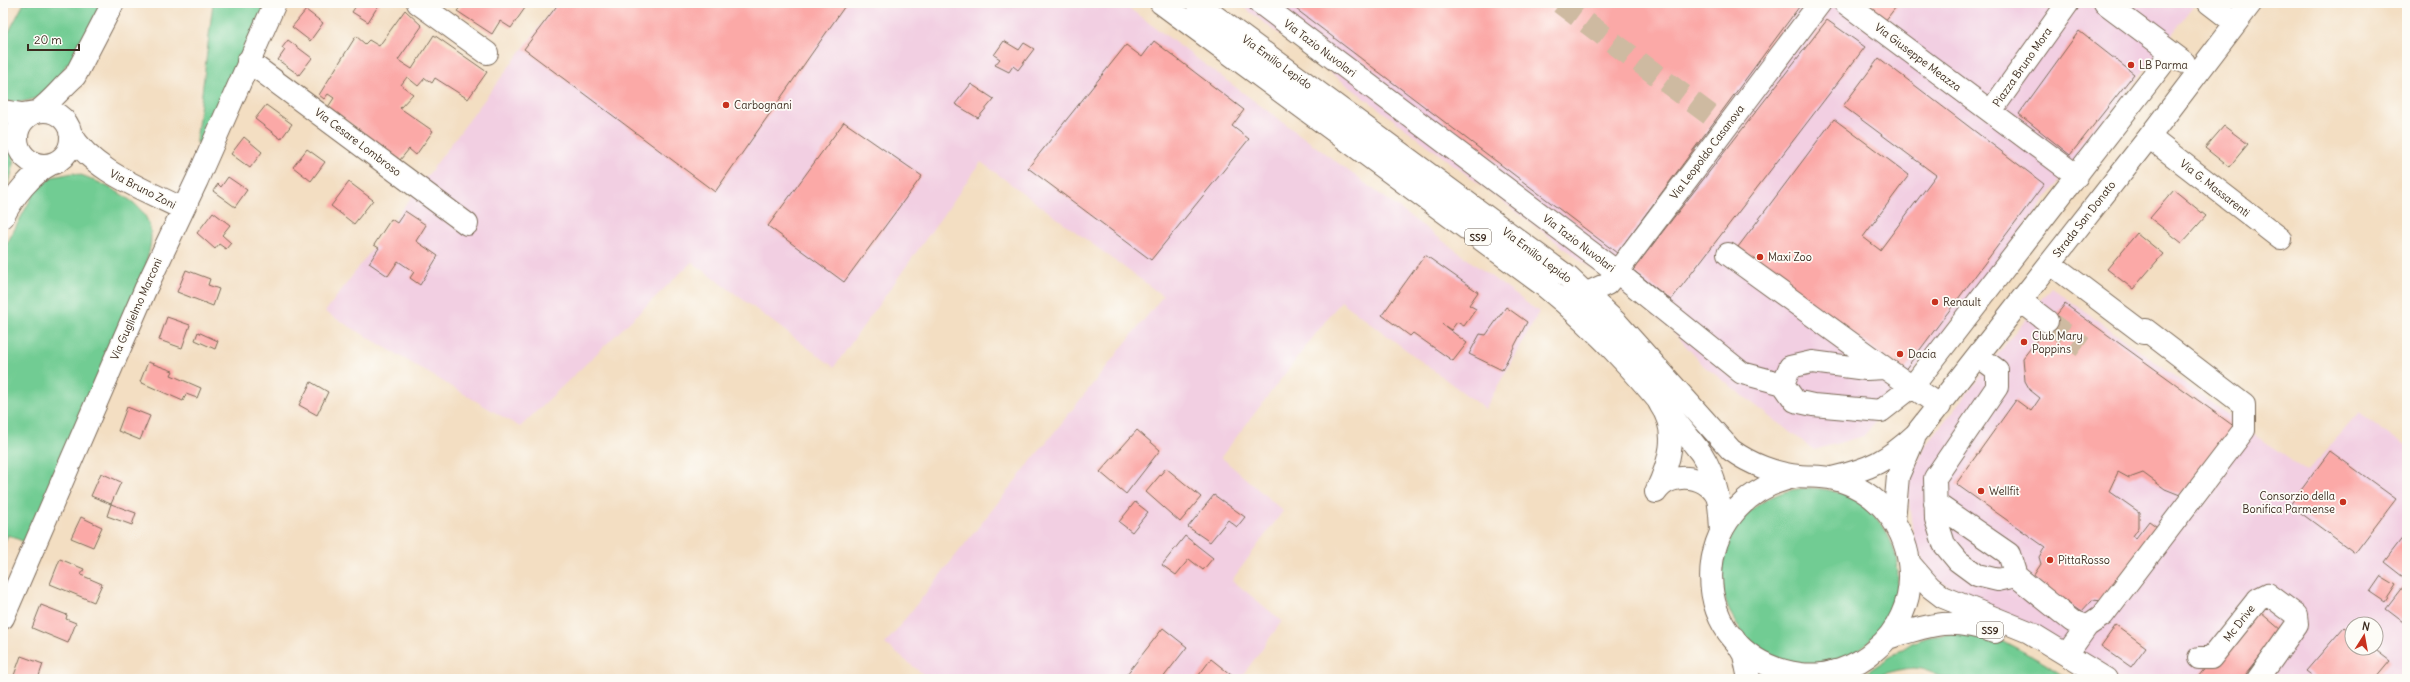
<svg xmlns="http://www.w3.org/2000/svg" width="2410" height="682" font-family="Delius,sans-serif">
	<rect width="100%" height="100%" fill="#fdfcf7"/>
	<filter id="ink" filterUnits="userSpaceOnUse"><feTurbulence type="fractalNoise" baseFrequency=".025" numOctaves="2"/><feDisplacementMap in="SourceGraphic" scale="8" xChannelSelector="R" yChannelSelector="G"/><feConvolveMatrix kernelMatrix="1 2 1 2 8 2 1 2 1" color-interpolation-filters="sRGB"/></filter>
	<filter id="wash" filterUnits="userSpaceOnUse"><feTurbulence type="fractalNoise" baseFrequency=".012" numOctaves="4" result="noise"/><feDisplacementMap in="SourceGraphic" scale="16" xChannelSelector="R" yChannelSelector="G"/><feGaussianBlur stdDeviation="0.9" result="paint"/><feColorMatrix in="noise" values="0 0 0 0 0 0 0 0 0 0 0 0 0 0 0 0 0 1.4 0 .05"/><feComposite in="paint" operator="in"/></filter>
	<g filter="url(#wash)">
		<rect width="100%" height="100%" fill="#f3dec2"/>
		<path fill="#f2cfe2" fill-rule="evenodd" d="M557 3H1122L1539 312 1485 409 1341 301 1221 457 1283 511 1232 580 1282 621 1240 679H929L885 644 1163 296 981 162 834 367 692 262 520 427 325 312Z
			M1238 3H2196L1864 436 1814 450 1704 366 1668 326Z
			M2051 287 2307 472 2359 413 2407 447V669L2399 679H2114L2082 657 1932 577 1914 542 1907 489 1924 447ZM2352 624H2376V648H2352Z"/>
		<path fill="#71cc93" stroke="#567b58" d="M24 3H102L71 65 67 63C52 92 36 106 3 101V43Z
			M213 3H268L205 146 196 142Z
			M3 133C20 152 13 176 3 196Z
			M73 173C87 176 98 182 110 188 143 205 160 223 146 262L150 264 69 450 54 472 51 492 29 544 8 535 3 545V251L35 191 52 177Z
			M1722 576a88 88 0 1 1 176 0a88 88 0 1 1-176 0Z
			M1956 633 2005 642 2044 663 2068 679C2030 679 1992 681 1954 679 1940 678 1928 668 1913 668 1892 669 1876 679 1856 679L1912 643 1928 637Z"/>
		<g id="blocks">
			<path fill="#fba9a7" d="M358 3H380L368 22 352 12Z
				M464 3H518L525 8 511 28 500 21 492 34 457 11Z
				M559 3H847L715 192 524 49Z
				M1288 3H1802L1617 253Z
				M1862 3H1899L1885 21Z
				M306 10 323 23 310 41 292 27Z
				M405 10 422 26 398 60 412 69 434 35 487 72 468 99 435 78 432 83 425 78 418 86 407 77 401 85 413 94 400 108 433 131 416 155 409 149 400 160 328 107 334 98 328 94 324 99 319 95 356 36 365 44 369 40 379 46Z
				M1827 20 1865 47 1671 300 1633 270Z
				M2079 31 2134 74 2070 155 2019 114Z
				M288 40 312 58 299 75 278 60 285 50 282 48Z
				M1004 41 1019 50 1024 43 1034 49 1018 70 1013 66 1009 72 995 65 1000 59 994 55Z
				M1154 41 1244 110 1232 126 1249 139 1151 260 1028 168 1126 45 1142 57Z
				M1879 58 2044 184 1904 371 1738 247 1834 119 1909 175 1863 237 1880 250 1936 175 1843 106Z
				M971 84 994 99 978 118 955 104Z
				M266 105 292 124 281 139 255 119Z
				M844 122 922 176 844 282 768 226Z
				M2224 126 2248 144 2229 167 2205 148Z
				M244 137 262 152 250 168 231 154Z
				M307 149 325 162 311 181 293 167Z
				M228 177 247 190 235 207 213 191 218 184 221 187Z
				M349 182 373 200 354 224 331 206Z
				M2174 190 2206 216 2182 243 2150 218Z
				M405 211 426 225 416 241 438 256 420 285 410 278 414 272 398 261 388 276 369 263 379 248 374 245 391 219 397 223Z
				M213 212 230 225 222 235 231 243 226 249 219 244 215 249 197 233Z
				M2137 233 2163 254 2133 289 2107 269Z
				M1425 255 1478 292 1469 305 1476 309 1464 326 1457 322 1451 330 1442 324 1467 343 1453 361 1413 333 1410 336 1382 315Z
				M186 270 210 279 208 285 219 289 213 306 177 292Z
				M2065 304 2235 427 2187 495H2180L2165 489 2143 473 2129 478 2118 472 2109 491 2139 512V527L2133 536 2136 538 2149 521 2164 532 2103 601 2092 600 2081 612 2032 578 2041 564 2039 557 2045 547 1956 484 2016 400 2031 411 2040 398 2030 390 2025 381 2023 358Z
				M1506 307 1527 322 1502 370 1469 354 1480 334 1486 335Z
				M167 317 190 325 182 348 159 340Z
				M198 332 218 341 215 349 195 340Z
				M148 362 173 371 171 375 201 388 197 398 186 394 183 401 140 382Z
				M311 382 328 392 317 415 299 405Z
				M127 407 150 416 140 440 118 431Z
				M1137 430 1160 450 1126 494 1100 472Z
				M2330 451 2396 499 2355 553 2290 505Z
				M1166 468 1201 497 1180 522 1146 492Z
				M101 473 121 482 111 504 91 496Z
				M1214 495 1245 517 1237 527 1228 520 1210 542 1188 527Z
				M1135 502 1148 512 1132 532 1119 522Z
				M111 504 136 513 132 525 107 516Z
				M81 517 102 527 93 547 71 538Z
				M2407 532V580L2384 562Z
				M1185 536 1213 558 1203 570 1189 559 1176 575 1162 565Z
				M60 559 84 569 81 575 102 584 94 602 50 584Z
				M2381 576 2396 585 2385 602 2370 592Z
				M2407 582V625L2386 609Z
				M41 605 67 615 66 619 76 623 68 643 32 628Z
				M2254 607 2281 630 2242 679H2200L2198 677Z
				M2116 625 2146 647 2131 667 2101 646Z
				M2344 627 2352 633V648H2373L2390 661 2375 679H2313L2314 677 2306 671Z
				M1163 628 1187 647 1162 679H1123Z
				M21 656 43 664 38 679 13 678Z
				M1211 659 1235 678 1234 679H1196Z"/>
		</g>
	</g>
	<g filter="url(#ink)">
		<use href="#blocks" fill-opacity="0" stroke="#7b6957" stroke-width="1"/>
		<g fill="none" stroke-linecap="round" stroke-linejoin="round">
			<path stroke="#cebaa1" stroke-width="22" stroke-dasharray="22 11" stroke-linecap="butt" d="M1560 3 1725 126
				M2047 321 2083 347"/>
			<g stroke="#7b6957" stroke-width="24">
				<path id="minor" d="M418 3 487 53
					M1260 3 1617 272 1742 373 1783 384 1795 401 1813 405 1881 411 1913 386 2164 62
					M1845 3 2077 176
					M2105 3 2184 62
					M2209 3 2235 23
					M248 61 467 224
					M17 138a27 27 0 1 1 54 0a27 27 0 1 1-54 0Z
					M3 111 22 114 35 112
					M1991 111 2068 3
					M37 112C52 101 62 87 75 76L113 3
					M70 132C91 171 144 189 183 209
					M2149 137 2281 239
					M3 217C13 197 31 174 51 164
					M1728 254 1885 368 1940 406
					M2050 263 2143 333
					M1587 293 1607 284 1617 272 1820 3
					M2021 301 2047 321
					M1978 356 1997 370V387L1935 478 1936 519 1944 544 1958 561 1977 575 1998 580 2016 576
					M1783 384 1790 367 1812 362 1866 369 1885 368
					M1832 478C1870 469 1887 461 1916 434L2149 137 2251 3
					M1656 492C1669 464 1680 432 1660 404
					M1656 492C1671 469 1712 475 1719 502
					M1935 503 2009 554 2016 576 2072 621 2087 626
					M1894 521 1898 476 1914 439
					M3 618 145 290 197 180 275 3
					M2067 654 2087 626 2103 615 2244 430V405L2146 330
					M2199 658H2211L2258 599 2268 594 2296 615 2297 624 2258 679"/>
			</g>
			<g stroke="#7b6957" stroke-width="24">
				<path id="major" d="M1161 3 1543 285C1603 333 1654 393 1701 453 1717 478 1720 503 1721 532
					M1197 3 1568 277 1618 324 1731 450C1750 464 1776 474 1799 476 1811 477 1823 476 1834 479 1878 490 1908 528 1910 573 1911 602 1898 632 1875 650 1855 668 1827 677 1800 674 1682 658 1681 497 1800 476
					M1910 564 1930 587 1943 597 2029 632 2106 679
					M1888 638C1932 624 1950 617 1995 632"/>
			</g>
			<g stroke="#7b6957" stroke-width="24">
				<path id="highway" d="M1734 638 1744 655 1749 679
					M1814 679 1835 671"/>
			</g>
			<path stroke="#7b6957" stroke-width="2.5" stroke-dasharray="3 3" stroke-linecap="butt" d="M1137 3 1143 7"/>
			<use href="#minor" stroke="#fff" stroke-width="22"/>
			<use href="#major" stroke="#fff" stroke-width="22"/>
			<use href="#highway" stroke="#fff" stroke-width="22"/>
		</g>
	</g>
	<g fill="#c8321e" stroke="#fdfcf7" stroke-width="1.5">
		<circle cx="2131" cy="65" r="4"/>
		<circle cx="726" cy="105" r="4"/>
		<circle cx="1760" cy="257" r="4"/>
		<circle cx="1935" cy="302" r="4"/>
		<circle cx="2024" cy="342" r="4"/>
		<circle cx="1900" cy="354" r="4"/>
		<circle cx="1981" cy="491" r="4"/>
		<circle cx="2343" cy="502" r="4"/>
		<circle cx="2050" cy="560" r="4"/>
	</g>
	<g text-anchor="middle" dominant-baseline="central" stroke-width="3.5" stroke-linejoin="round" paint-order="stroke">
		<g fill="#fdfcf7" stroke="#75695f" stroke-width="1">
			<rect x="1465" y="229" width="26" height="16" rx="3"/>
			<rect x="1977" y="622" width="26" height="16" rx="3"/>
		</g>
		<g font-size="10" font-weight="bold" fill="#3b2a1e">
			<text x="1478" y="237">SS9</text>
			<text x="1990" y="630">SS9</text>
		</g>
		<g font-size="11" fill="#3b2a1e" stroke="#fdfcf7">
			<text transform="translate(1320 48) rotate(37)">Via Tazio Nuvolari</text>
			<text transform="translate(1918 57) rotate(37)">Via Giuseppe Meazza</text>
			<text transform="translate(1277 62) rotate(36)">Via Emilio Lepido</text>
			<text transform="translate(2022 67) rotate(-55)">Piazza Bruno Mora</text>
			<text transform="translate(358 142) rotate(37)">Via Cesare Lombroso</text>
			<text transform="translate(1707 152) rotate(-53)">Via Leopoldo Casanova</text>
			<text transform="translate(2215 188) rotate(38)">Via G. Massarenti</text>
			<text transform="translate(143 189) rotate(27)">Via Bruno Zoni</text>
			<text transform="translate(2084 219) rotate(-52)">Strada San Donato</text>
			<text transform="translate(1579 243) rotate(37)">Via Tazio Nuvolari</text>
			<text transform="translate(1537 255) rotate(37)">Via Emilio Lepido</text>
			<text transform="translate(136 309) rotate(-66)">Via Guglielmo Marconi</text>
			<text transform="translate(2239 623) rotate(-52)">Mc Drive</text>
		</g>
		<g font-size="11" fill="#3b2a1e" stroke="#fdfcf7" text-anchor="start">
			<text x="2139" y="65">LB Parma</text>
			<text x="734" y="105">Carbognani</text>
			<text x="1768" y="257">Maxi Zoo</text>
			<text x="1943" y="302">Renault</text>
			<text x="2032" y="336">Club Mary<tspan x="2032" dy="13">Poppins</tspan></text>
			<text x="1908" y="354">Dacia</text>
			<text x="1989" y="491">Wellfit</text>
			<text x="2335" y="496" text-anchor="end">Consorzio della<tspan x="2335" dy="13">Bonifica Parmense</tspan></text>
			<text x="2058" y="560">PittaRosso</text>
		</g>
	</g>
	<rect width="2410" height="682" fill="none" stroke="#fdfcf7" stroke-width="16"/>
	<g transform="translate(2364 636) rotate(11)"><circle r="19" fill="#fdfcf7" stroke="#afa8a0"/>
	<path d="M0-3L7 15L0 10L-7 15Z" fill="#c8321e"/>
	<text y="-6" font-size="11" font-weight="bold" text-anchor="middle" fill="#3b2a1e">N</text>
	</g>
	<path d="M28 44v6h51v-6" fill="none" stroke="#3b2a1e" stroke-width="2"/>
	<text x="34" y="44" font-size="12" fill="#3b2a1e" stroke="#fdfcf7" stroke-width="3" paint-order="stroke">20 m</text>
</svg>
